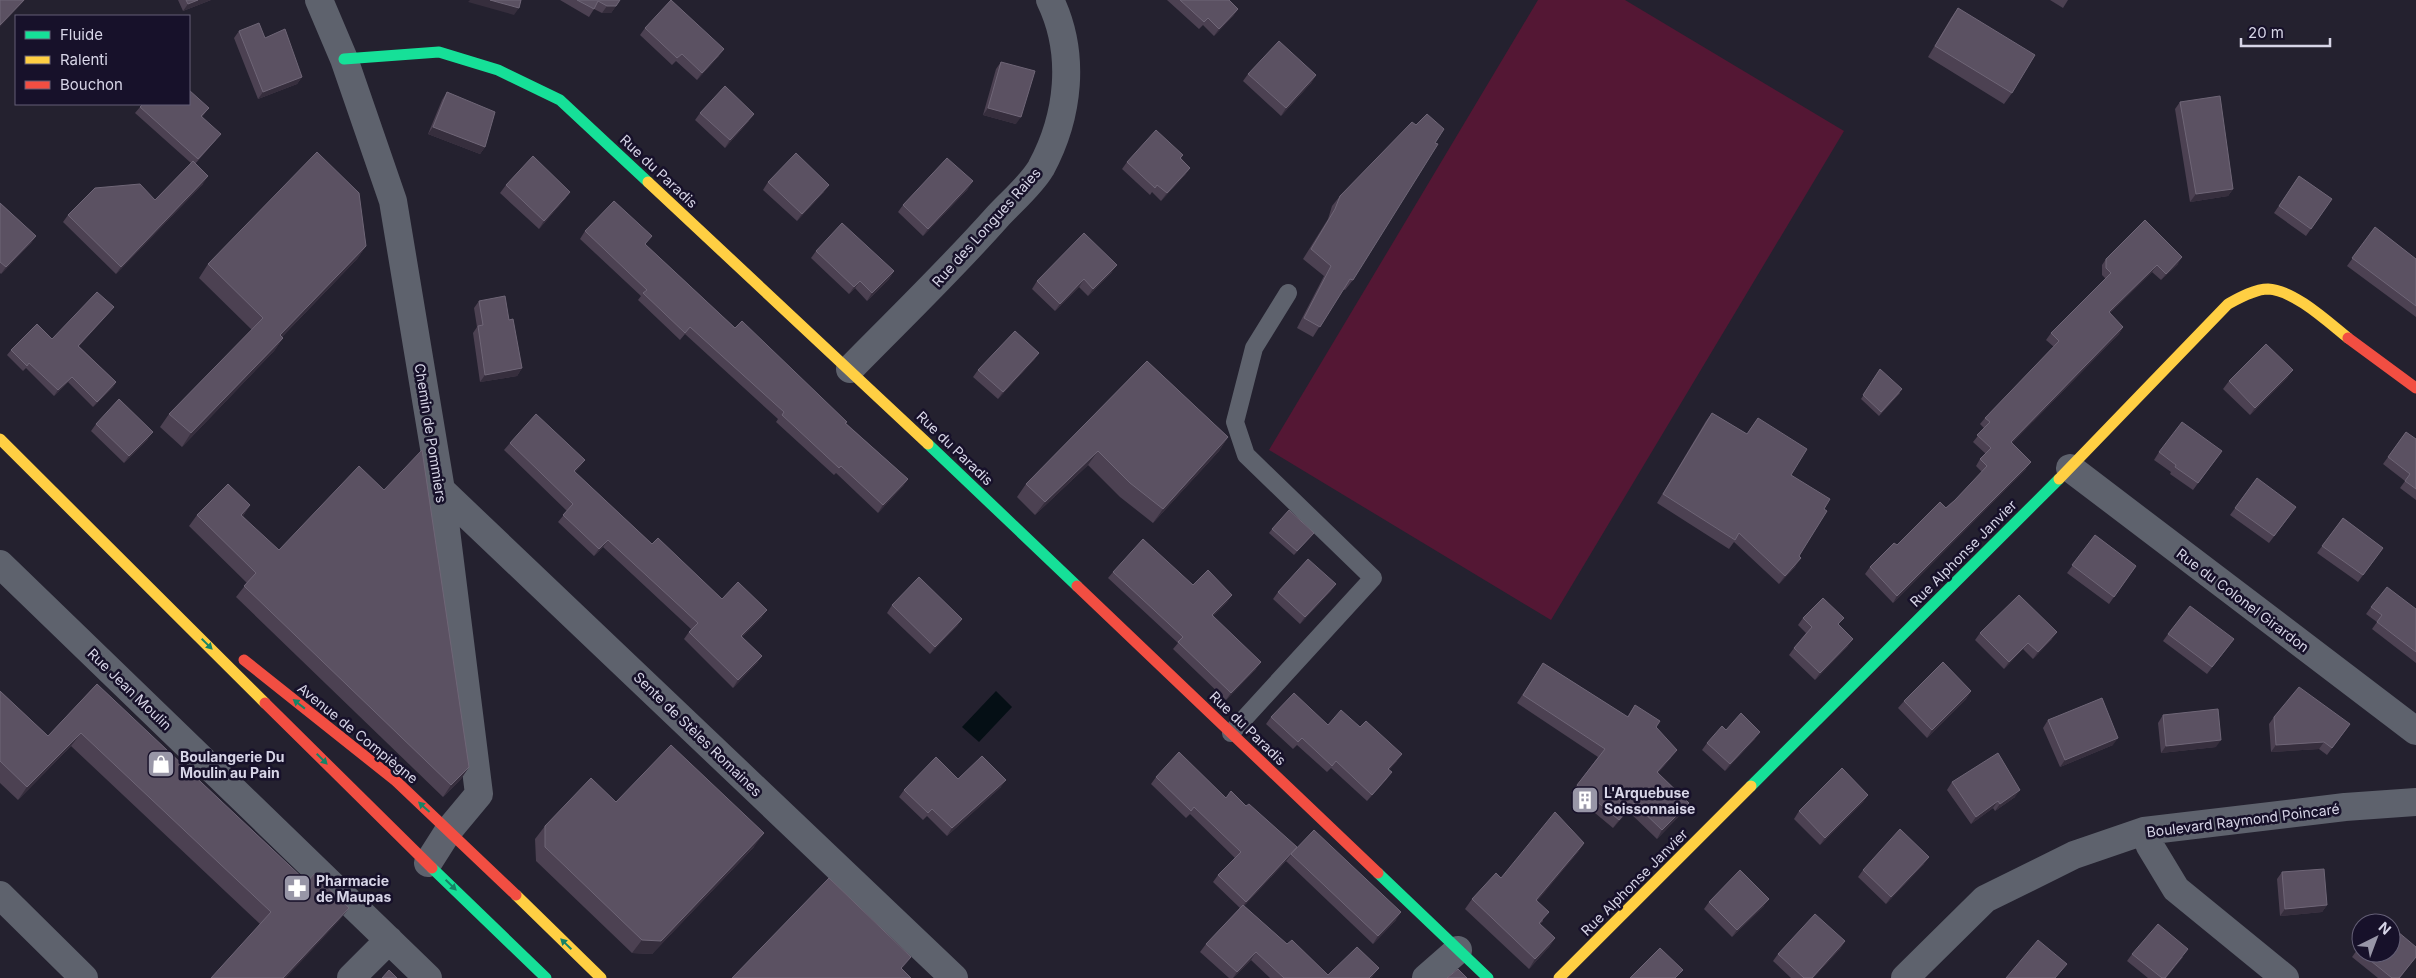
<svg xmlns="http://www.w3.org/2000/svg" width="2416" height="978" font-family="Inter,sans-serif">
	<rect width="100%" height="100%" fill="#24212f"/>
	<path fill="#541734" d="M1538 0H1625L1844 131 1551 620 1269 450Z"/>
	<path fill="#050f15" d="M996 691 1012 707 979 742 962 727Z"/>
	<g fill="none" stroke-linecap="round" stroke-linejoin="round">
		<path stroke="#5e626d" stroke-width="18" d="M1231 733 1373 578 1246 455 1235 422 1254 348 1288 293"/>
		<path stroke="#5e626d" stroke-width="28" d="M319 0 344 59 393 201 441 490 479 794 449 830 428 863
			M850 369C900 318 951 269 998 216 1012 201 1031 185 1041 168 1069 116 1076 54 1050 0
			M2070 468 2416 731
			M441 490 954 978
			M0 564 428 978
			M2144 831 2150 846 2176 889 2285 978
			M0 895 84 978
			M351 978 389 940
			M1426 978 1458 950
			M1905 978 1985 899 2074 855 2144 831 2345 807 2416 802"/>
		<path stroke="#16e098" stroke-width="11" d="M344 59 439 52 498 70 560 100 648 182
			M928 444 1077 586
			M1751 786 2059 479
			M432 868 546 978
			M1378 873 1488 978"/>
		<path stroke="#ffcf43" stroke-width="11" d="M648 182 928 444
			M0 439 265 703
			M2059 479 2228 304C2239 298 2255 289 2268 289 2294 290 2328 322 2348 338
			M516 895 601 978
			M1559 978 1751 786"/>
		<path stroke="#f24e42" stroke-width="11" d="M2348 338 2416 388
			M1077 586 1378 873
			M244 660 396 781 516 895
			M265 703 432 868"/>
	</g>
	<path fill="#4c4152" d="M178 0H211L183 11Z
		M560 0H620L611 13H602L594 9 589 17Z
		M1167 0H1229L1238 9 1233 16 1214 36 1203 25 1199 29Z
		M2050 0H2068L2063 8Z
		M1958 8 2012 93 2004 104 1928 57 1951 18Z
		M645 28 719 56 697 80 676 61 672 65 640 35Z
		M239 31 265 38 302 77 297 84 258 99 234 38Z
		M1001 62 1016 124 983 115 996 69Z
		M1248 74 1316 75 1311 83 1281 116 1243 81Z
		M447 92 485 147 480 154 428 134 442 100Z
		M2180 102 2233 189 2228 196 2190 202 2175 109Z
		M140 107 209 108 202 117 216 140 195 164 203 184 116 274 63 222 68 215 155 200 191 163 135 113Z
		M700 113 749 121 725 148 695 120Z
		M1416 125 1353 280 1345 290 1343 289 1313 337 1297 328 1324 276 1303 259 1328 219 1332 206 1340 196Z
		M1183 155 1181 158 1190 168 1185 175 1161 201 1152 192 1150 195 1122 169 1127 162Z
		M2299 176 2332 199 2306 236 2274 213Z
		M768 182 824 192 797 221 763 190Z
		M506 185 570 192 565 199 539 229 500 193Z
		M968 189 923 236 898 212 903 205Z
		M0 203 36 236 31 243 1 274 0 273Z
		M2375 227 2416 259V317L2347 266Z
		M585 231 646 245 735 328 846 423 908 479 903 486 878 513 836 473 834 475 776 422 778 419 685 334 680 340 638 300 641 296 580 239Z
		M366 246 357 259 282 337 283 338 274 351 182 447 160 427 169 414 252 330 199 278 208 264Z
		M816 251 894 271 889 279 867 301 855 288 849 294 811 258Z
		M2106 259 2178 264 2161 280 2152 272 2110 313 2123 327 2119 334 2012 443 2026 469 1893 603 1865 574 1870 567 1955 500 1982 472 1976 466 1980 459 1986 454 1973 442 1984 428 1980 424 1985 418 2054 347 2046 340 2051 333 2106 279 2102 275V265Z
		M1112 272 1088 296 1079 287 1055 311 1032 289 1037 281Z
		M479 301 509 320 522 368 517 376 480 382 473 333 477 327 474 308Z
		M110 312 79 346 116 382 113 387 93 407 68 382 54 396 26 368 23 371 7 355 11 350 52 339Z
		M1039 353 1034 360 998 399 973 377 978 370Z
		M1147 361 1228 437 1219 451 1153 523 1120 497 1088 465 1035 515 1017 497 1026 484Z
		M1880 369 1900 393 1879 416 1861 399Z
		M2288 377 2250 415 2223 389 2229 381Z
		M1712 413 1747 434 1758 418 1791 475 1824 509 1799 556 1795 567 1779 584 1734 542 1729 549 1657 503 1706 421Z
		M96 424 148 439 124 463 91 431Z
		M2406 432 2416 439V500L2400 488 2405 481 2383 464Z
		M510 443 585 460 575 472 652 544 722 599 762 617 742 637 762 656 757 663 733 688 684 639 691 629 603 547 594 556 558 522 567 511 504 450Z
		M2222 451 2193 490 2170 474 2171 472 2154 460 2159 452Z
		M2257 478 2291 514 2269 543 2230 515Z
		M250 505 243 516 469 767 461 779 443 797 236 597 247 583 189 526 197 515Z
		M2343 518 2383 548 2358 582 2317 553Z
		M1272 529 1314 533 1294 555 1269 533Z
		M2095 535 2136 566 2109 604 2067 573Z
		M1113 572 1193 585 1232 595 1227 602 1213 616 1256 669 1226 700 1173 649 1178 643 1108 578Z
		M1336 584 1330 592 1300 624 1273 599 1278 592Z
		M892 605 962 619 957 626 930 654 887 613Z
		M2371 607 2416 609V663L2372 629 2377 622 2366 614Z
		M1803 618 1839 625 1848 646 1815 680 1789 655 1794 648 1806 633 1798 625Z
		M1980 633 2052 639 2033 659 2023 649 2004 669 1975 640Z
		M2168 634 2234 639 2207 674 2163 641Z
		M1543 663 1627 717 1635 705 1656 727 1671 758 1658 773 1689 803 1683 812 1657 839 1628 811 1613 828 1571 793 1598 757 1517 703Z
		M97 684 339 921 260 924 71 746 18 800 0 783V691L48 736Z
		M1971 691 1966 699 1927 738 1898 708 1904 701Z
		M2163 715 2216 747 2161 753 2158 723Z
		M1271 717 1328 725 1397 761 1389 770 1387 779 1367 801 1331 768 1327 772 1297 745 1293 749 1266 724Z
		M2274 717 2350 724 2327 755 2319 749 2271 752 2269 724Z
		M2048 720 2113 745 2060 767 2043 728Z
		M1726 730 1755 739 1725 771 1702 750 1707 743Z
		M1156 777 1226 798 1246 806 1297 847 1396 920 1373 944 1286 861 1287 860 1244 906 1287 944 1328 975 1373 976 1371 978H1270L1251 960 1233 978H1229L1200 952 1206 944 1240 908 1213 882 1218 875 1235 858 1190 814 1186 818 1151 784Z
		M958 779 1001 787 947 836 927 816 923 820 899 797 904 790Z
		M1952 782 2015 797 1995 811 1993 808 1971 824 1947 790Z
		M1868 795 1863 802 1820 845 1794 819 1799 811Z
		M616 802 754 847 652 954 632 953 536 861 535 839 545 826Z
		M1584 843 1578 852 1537 901 1543 921 1540 924 1555 938 1549 947 1529 969 1465 909 1472 899 1501 878Z
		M1924 864 1886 904 1858 877 1863 870Z
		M2282 872 2327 905 2322 912 2280 916 2277 879Z
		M1709 902 1764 906 1732 937 1704 909Z
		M1845 941 1840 949 1813 978H1791L1773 961 1778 954Z
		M2416 947V957L2400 978H2378L2352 957 2357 950Z
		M2132 954 2183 957 2166 978H2148L2127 961Z"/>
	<path fill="#362e3d" d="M24 0H25L0 27V25Z
		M198 0H211L183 11 188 4Z
		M470 0H490L519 8 514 15 468 2Z
		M607 6H616L611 13H602Z
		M1238 9 1233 16 1214 36 1219 29Z
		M724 49 719 56 697 80 702 73Z
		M1316 75 1311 83 1281 116 1286 108Z
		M302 77 297 84 258 99 263 92Z
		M988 108 1021 117 1016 124 983 115Z
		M754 114 749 121 725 148 730 140Z
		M433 127 485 147 480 154 428 134Z
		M1190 168 1185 175 1161 201 1167 193Z
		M208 176 203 184 116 274 121 267Z
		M973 181 968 189 923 236 928 229Z
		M829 185 824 192 797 221 802 214Z
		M2233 189 2228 196 2190 202 2196 194Z
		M570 192 565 199 539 229 544 221Z
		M36 236 31 243 1 274 6 267Z
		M366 246 357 259 271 348 280 335Z
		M2182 257 2178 264 2161 280 2166 274Z
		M1117 265 1112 272 1088 296 1093 289Z
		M2157 265 2152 272 2104 319 2109 312Z
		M894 271 889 279 867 301 872 293Z
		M1084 279 1079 287 1055 311 1060 304Z
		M860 281 855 288 849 294 854 287Z
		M114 307 110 312 75 351 78 346Z
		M2123 327 2119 334 2006 449 2011 442Z
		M283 338 274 351 182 447 191 433Z
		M1039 353 1034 360 998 399 1003 392Z
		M522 368 517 376 480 382 485 375Z
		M2293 370 2288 377 2250 415 2255 408Z
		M72 377 68 382 54 396 58 390Z
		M116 382 113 387 93 407 97 402Z
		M153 432 148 439 124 463 129 456Z
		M1228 437 1219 451 1153 523 1163 509Z
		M1098 451 1088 465 1035 515 1045 502Z
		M585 460 580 467 569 478 574 471Z
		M2031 462 2026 469 1893 603 1897 596Z
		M908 479 903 486 878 513 883 505Z
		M250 505 242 517 241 515Z
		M608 540 603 547 594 556 599 549Z
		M1801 558 1795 567 1779 584 1785 576Z
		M1336 584 1330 592 1300 624 1305 617Z
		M1232 595 1227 602 1207 622 1212 615Z
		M767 610 762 617 736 643 741 636Z
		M962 619 957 626 930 654 935 647Z
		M2057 632 2052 639 2033 659 2038 652Z
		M1853 639 1848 646 1815 680 1820 673Z
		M2028 643 2023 649 2004 669 2009 662Z
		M762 656 757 663 733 688 738 680Z
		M1261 662 1256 669 1226 700 1231 693Z
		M1971 691 1966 699 1927 738 1932 730Z
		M1760 732 1755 739 1725 771 1730 764Z
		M81 733 71 746 18 800 27 787Z
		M2118 738 2113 745 2060 767 2065 760Z
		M2221 740 2216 747 2161 753 2166 746Z
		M2324 742 2319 749 2271 752 2276 745Z
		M1677 750 1671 758 1651 780 1657 772Z
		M1402 754 1397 761 1383 776 1388 769Z
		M469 767 461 779 443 797 451 785Z
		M1392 772 1387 779 1367 801 1372 795Z
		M1006 780 1001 787 947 836 952 828Z
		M2020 790 2015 797 1995 811 2000 804Z
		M1868 795 1863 802 1820 845 1825 838Z
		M1998 801 1993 808 1971 824 1976 817Z
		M1634 803 1628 811 1613 828 1619 820Z
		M1689 803 1683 812 1657 839 1662 830Z
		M764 833 754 847 652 954 632 953 642 940Z
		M1584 843 1578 852 1530 910 1536 900Z
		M1297 847 1287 860 1241 909 1246 902Z
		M1929 857 1924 864 1886 904 1891 897Z
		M1769 899 1764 906 1732 937 1737 930Z
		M2327 905 2322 912 2280 916 2285 909Z
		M349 908 339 921 286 978H283Z
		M1401 912 1396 920 1373 944 1378 936Z
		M1555 938 1549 947 1529 969 1535 959Z
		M1845 941 1840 949 1813 978H1812Z
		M2188 949 2166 978H2165Z
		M1256 952 1251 960 1233 978 1237 972Z
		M911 957 906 964 896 976 901 968Z
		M1379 968 1373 976 1371 978H1369Z"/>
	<path fill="#5b5162" stroke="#6f6677" d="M0 0H24L0 25Z
		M186 0H198L188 4Z
		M490 0H521L519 8Z
		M577 0H620L616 6H607L598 1 594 9Z
		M671 0 724 49 702 73 682 54 677 58 645 28Z
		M1180 0H1229L1238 9 1219 29 1208 18 1204 22Z
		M1958 8 2035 55 2012 93 1935 46Z
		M259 23 265 38 285 29 302 77 263 92 239 31Z
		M1279 41 1316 75 1286 108 1248 74Z
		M1001 62 1035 71 1021 117 988 108Z
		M725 86 754 114 730 140 700 113Z
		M189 90 209 108 201 116 221 134 198 159 140 107 143 104H189Z
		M447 92 495 112 485 147 433 127Z
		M2220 96 2233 189 2196 194 2180 102Z
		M1427 114 1444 129 1435 143 1438 144 1353 280 1350 279 1320 327 1304 318 1331 266 1311 249 1335 209 1340 196 1412 122 1416 125Z
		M1156 130 1183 155 1180 158 1190 168 1167 193 1157 185 1155 188 1127 162Z
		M317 152 359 193 366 246 280 335 283 338 191 433 169 414 263 318 208 264Z
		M796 153 829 185 802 214 768 182Z
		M533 156 570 192 544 221 506 185Z
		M947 158 973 181 928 229 903 205Z
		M193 161 208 176 121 267 68 215 95 188 140 184 155 200Z
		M2299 176 2332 199 2311 229 2279 206Z
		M614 201 652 236 645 244 735 328 742 321 847 422 845 423 908 479 883 505 841 466 839 468 782 415 784 412 690 327 685 333 643 293 647 290 585 231Z
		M0 203 36 236 6 267 0 262Z
		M2145 220 2182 257 2166 274 2157 265 2109 312 2123 327 2011 442 2031 462 1897 596 1870 567 1894 543 1897 545 1940 502 1946 508 1955 500 1987 466 1980 459 1991 448 1977 435 1990 422 1985 418 2059 341 2051 333 2111 273 2106 268V259Z
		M842 223 894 271 872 293 860 281 854 287 816 251Z
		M2375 227 2416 259V306L2352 258Z
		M1084 233 1117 265 1093 289 1084 279 1060 304 1037 281Z
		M97 292 114 307 78 346 116 382 97 402 72 377 58 390 29 363 27 366 11 350 37 324 52 339Z
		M505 296 509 320 513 319 522 368 485 375 478 326 483 325 479 301Z
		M1015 331 1039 353 1003 392 978 370Z
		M2266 344 2293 370 2255 408 2229 381Z
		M1147 361 1228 437 1163 509 1130 483 1098 451 1045 502 1026 484Z
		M1880 369 1902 389 1881 412 1863 395Z
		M119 399 153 432 129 456 96 424Z
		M1712 413 1747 434 1758 418 1807 449 1791 475 1830 499 1824 509 1827 511 1799 556 1801 558 1785 576 1739 533 1735 540 1663 494Z
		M536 414 585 460 574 471 652 544 658 538 722 599 738 582 767 610 741 636 762 656 738 680 689 632 698 623 608 540 599 549 563 515 573 504 510 443Z
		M2182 422 2222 451 2198 483 2175 467 2176 465 2159 452Z
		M2406 432 2416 439V489L2405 481 2410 474 2388 457Z
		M422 450 469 767 451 785 244 586 256 573 197 515 228 484 250 505 241 515 279 550 359 466 384 490Z
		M2257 478 2296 507 2274 536 2235 508Z
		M1289 510 1314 533 1297 551 1272 529Z
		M2343 518 2383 548 2363 575 2322 546Z
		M2095 535 2136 566 2114 597 2072 565Z
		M1143 539 1193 585 1208 570 1232 595 1212 615 1261 662 1231 693 1178 642 1183 637 1113 572Z
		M1308 559 1336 584 1305 617 1278 592Z
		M919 577 962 619 935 647 892 605Z
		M2387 587 2416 609V652L2377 622 2382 615 2371 607Z
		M2019 595 2057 632 2038 652 2028 643 2009 662 1980 633Z
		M1823 598 1844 618 1838 624 1853 639 1820 673 1794 648 1812 627 1803 618Z
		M2190 606 2234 639 2212 667 2168 634Z
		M1943 662 1971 691 1932 730 1904 701Z
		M1543 663 1628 717 1635 705 1660 721 1656 727 1677 750 1657 772 1689 803 1662 830 1634 803 1619 820 1577 785 1605 749 1523 695Z
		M97 684 307 882 314 874 349 908 283 978H211L271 912 81 733 27 787 0 761V691L48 736Z
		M2299 687 2350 724 2332 748 2324 742 2276 745 2274 717Z
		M1294 693 1328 725 1341 710 1360 727 1366 721 1402 754 1388 769 1392 772 1372 795 1336 761 1332 766 1302 738 1298 742 1271 717Z
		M2102 698 2118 738 2065 760 2048 720Z
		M2218 709 2221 740 2166 746 2163 715Z
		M1741 713 1760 732 1730 764 1707 743 1722 726 1726 730Z
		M671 745 764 833 661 941 642 940 545 847V826L591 778 616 802Z
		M1179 752 1226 798 1231 791 1246 806 1249 804 1297 847 1246 902 1218 875 1241 852 1194 807 1191 811 1156 777Z
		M1998 753 2020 790 2000 804 1998 801 1976 817 1952 782Z
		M982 756 1006 780 952 828 932 809 928 813 904 790 936 757 958 779Z
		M1842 768 1868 795 1825 838 1799 811Z
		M1555 812 1584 843 1536 900 1549 912 1539 923 1555 938 1535 959 1472 899 1496 873 1501 878Z
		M1900 829 1929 857 1891 897 1863 870Z
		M1314 830 1401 912 1378 936 1291 854Z
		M2324 869 2327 905 2285 909 2282 872Z
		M1740 870 1769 899 1737 930 1709 902Z
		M829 878 911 957 901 968 911 978H732Z
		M1243 905 1287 944 1292 940 1328 975 1357 947 1379 968 1369 978H1284L1256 952 1237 972 1206 944Z
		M1815 914 1845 941 1812 978H1804L1778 954Z
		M2158 924 2188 949 2165 978H2162L2132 954Z
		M2391 926 2416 947V957L2399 978H2392L2361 953H2391Z
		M2038 940 2067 964 2055 978H2006Z
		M2361 945V953L2357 950Z
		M1660 948 1683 970 1675 978H1630Z
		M1458 969 1467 978H1447Z
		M389 970 397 978H382Z"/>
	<defs><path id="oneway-solid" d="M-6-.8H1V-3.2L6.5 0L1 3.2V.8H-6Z" transform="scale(1.25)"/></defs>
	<g fill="#168366">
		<use href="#oneway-solid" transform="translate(207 644) rotate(45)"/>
		<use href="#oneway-solid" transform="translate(299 704) rotate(-142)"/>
		<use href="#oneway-solid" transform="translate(322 759) rotate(45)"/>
		<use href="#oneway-solid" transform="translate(424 807) rotate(-138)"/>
		<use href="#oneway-solid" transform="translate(451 885) rotate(44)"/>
		<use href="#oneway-solid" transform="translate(566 944) rotate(-136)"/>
	</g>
	<defs>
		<g id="shop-square" transform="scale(1.4375)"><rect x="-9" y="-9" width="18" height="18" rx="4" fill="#9896a7" stroke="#17112a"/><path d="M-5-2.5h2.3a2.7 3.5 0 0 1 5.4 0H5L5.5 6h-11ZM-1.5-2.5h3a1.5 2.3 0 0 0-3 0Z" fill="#fff"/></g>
		<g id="building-square" transform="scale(1.4375)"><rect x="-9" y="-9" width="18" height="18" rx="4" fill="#9896a7" stroke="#17112a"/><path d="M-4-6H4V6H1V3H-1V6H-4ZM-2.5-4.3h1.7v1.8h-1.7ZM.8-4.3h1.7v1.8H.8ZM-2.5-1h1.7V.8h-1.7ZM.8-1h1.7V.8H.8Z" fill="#fff"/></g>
		<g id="pharmacy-square" transform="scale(1.4375)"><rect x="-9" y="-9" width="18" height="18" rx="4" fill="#9896a7" stroke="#17112a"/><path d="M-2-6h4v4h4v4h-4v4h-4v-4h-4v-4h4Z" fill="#fff"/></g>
	</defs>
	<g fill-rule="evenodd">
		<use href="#shop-square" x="161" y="764"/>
		<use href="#building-square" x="1585" y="800"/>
		<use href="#pharmacy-square" x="297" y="888"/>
	</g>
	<g text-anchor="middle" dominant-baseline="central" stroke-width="5" stroke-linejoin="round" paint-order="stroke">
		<g font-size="14" fill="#d7d5e7" stroke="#17112a">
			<text transform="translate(659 171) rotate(43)">Rue du Paradis</text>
			<text transform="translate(986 227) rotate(-48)">Rue des Longues Raies</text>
			<text transform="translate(431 433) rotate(81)">Chemin de Pommiers</text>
			<text transform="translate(955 448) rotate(44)">Rue du Paradis</text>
			<text transform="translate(1963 553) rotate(-45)">Rue Alphonse Janvier</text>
			<text transform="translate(2243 600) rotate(37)">Rue du Colonel Girardon</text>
			<text transform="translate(130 689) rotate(44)">Rue Jean Moulin</text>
			<text transform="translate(1248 728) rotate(44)">Rue du Paradis</text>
			<text transform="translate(358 733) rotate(39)">Avenue de Compiègne</text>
			<text transform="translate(698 734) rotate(44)">Sente de Stèles Romaines</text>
			<text transform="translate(2243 820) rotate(-7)">Boulevard Raymond Poincaré</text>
			<text transform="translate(1634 882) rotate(-45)">Rue Alphonse Janvier</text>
		</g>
		<g font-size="14" font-weight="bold" fill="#d7d5e7" stroke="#17112a" text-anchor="start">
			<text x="180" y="756">Boulangerie Du<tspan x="180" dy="16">Moulin au Pain</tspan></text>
			<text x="1604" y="792">L'Arquebuse<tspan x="1604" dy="16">Soissonnaise</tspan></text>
			<text x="316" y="880">Pharmacie<tspan x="316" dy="16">de Maupas</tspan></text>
		</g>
	</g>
	<rect x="15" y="15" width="175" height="90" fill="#17112a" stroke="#645f76"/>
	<rect x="25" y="31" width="25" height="8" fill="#16e098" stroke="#645f76"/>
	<text x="60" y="40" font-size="15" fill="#d7d5e7">Fluide</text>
	<rect x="25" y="56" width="25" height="8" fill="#ffcf43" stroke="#645f76"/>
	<text x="60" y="65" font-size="15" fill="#d7d5e7">Ralenti</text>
	<rect x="25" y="81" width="25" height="8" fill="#f24e42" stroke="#645f76"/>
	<text x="60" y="90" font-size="15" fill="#d7d5e7">Bouchon</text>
	<g transform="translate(2376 938) rotate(42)"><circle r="24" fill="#17112a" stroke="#645f76"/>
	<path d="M0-4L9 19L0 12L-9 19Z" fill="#9896a7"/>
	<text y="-8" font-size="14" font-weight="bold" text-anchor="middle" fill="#d7d5e7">N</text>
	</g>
	<path d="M2241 38v8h89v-8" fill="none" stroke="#d7d5e7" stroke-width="2.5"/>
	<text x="2248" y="38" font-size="15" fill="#d7d5e7" stroke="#17112a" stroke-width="4" paint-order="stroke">20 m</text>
</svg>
